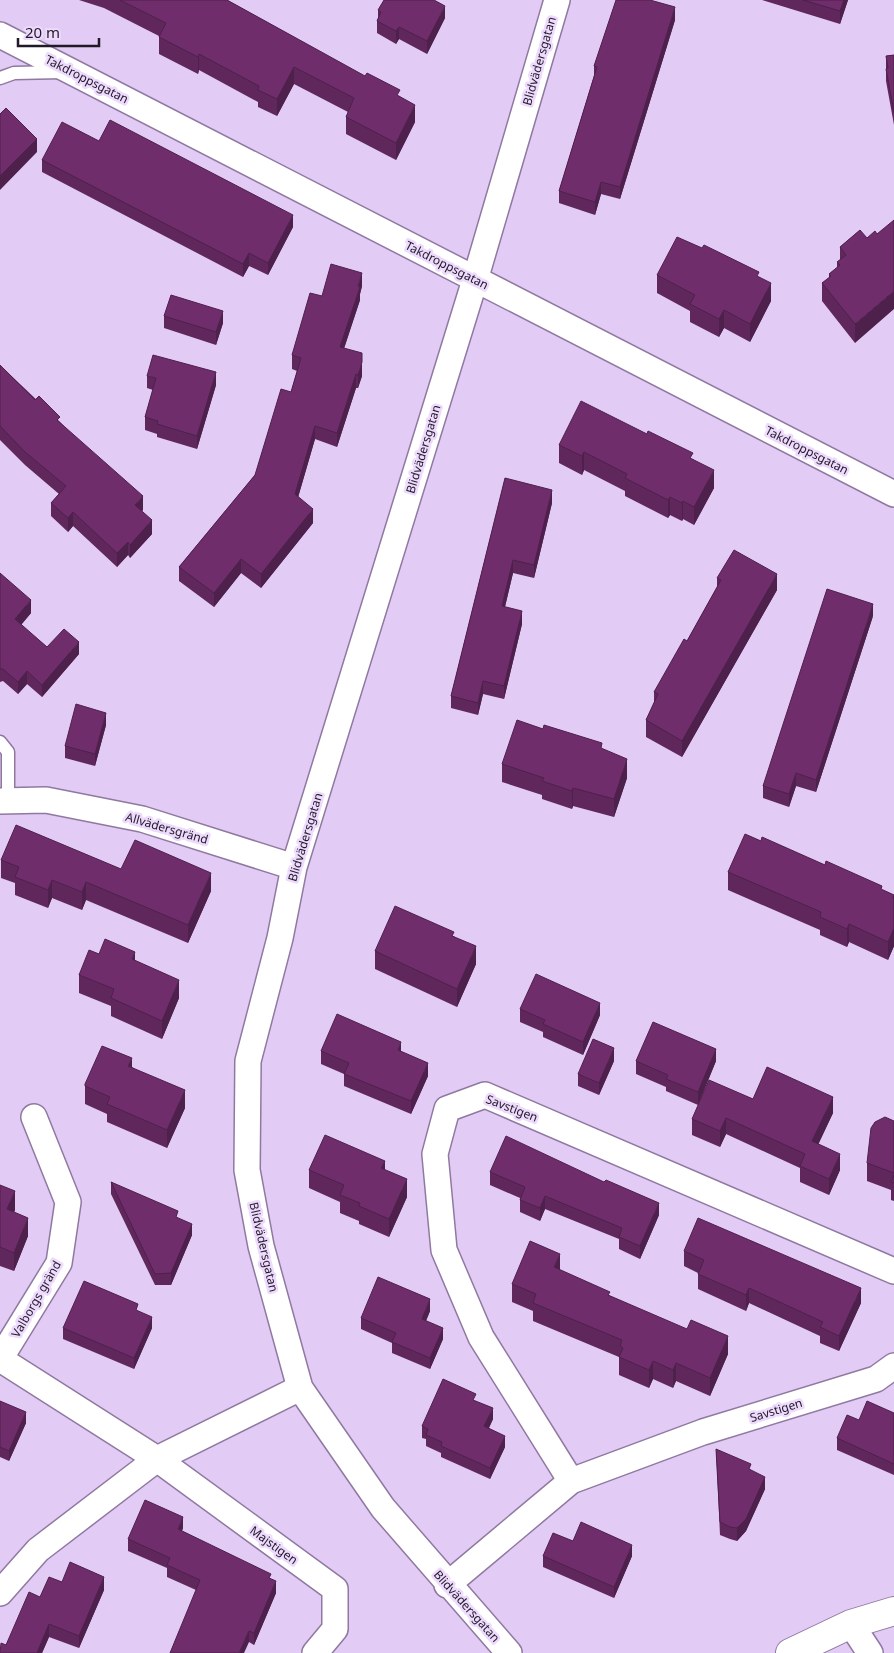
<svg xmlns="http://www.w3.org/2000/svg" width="894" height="1653" font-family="'Noto Sans',sans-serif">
	<rect width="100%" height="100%" fill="#e2cbf5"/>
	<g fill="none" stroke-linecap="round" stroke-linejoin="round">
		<g stroke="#8f79a0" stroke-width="15">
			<path id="service" d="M0 78 14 73 62 72
				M0 742 8 752V801"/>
		</g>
		<g stroke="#8f79a0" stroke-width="28">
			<path id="minor" d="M0 35 894 494
				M0 801 46 800 142 819 294 867
				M0 1359 157 1459 335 1589V1629L315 1653
				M0 1359 59 1263 68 1202 34 1117
				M571 1481 481 1337 444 1250 435 1154 447 1109 485 1095 894 1271
				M447 1585 571 1481 703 1432 876 1379 894 1366
				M0 1593 38 1550 157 1459 300 1388
				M851 1624 870 1653
				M509 1653 383 1508 300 1388 261 1246 247 1170 248 1061 280 938 294 867 475 280 557 0"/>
		</g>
		<g stroke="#8f79a0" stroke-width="30">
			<path id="tertiary" d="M790 1653 851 1624 894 1611"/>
		</g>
		<use href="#service" stroke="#fff" stroke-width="12"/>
		<use href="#minor" stroke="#fff" stroke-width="25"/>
		<use href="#tertiary" stroke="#fff" stroke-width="28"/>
	</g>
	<path fill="#60275d" d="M79 0H227L400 97 415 122 396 160 346 134V117L348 112 294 84 277 116 258 107V102L199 70 198 74 159 54V36L104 8Z
		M762 0H848L840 24Z
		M378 10 445 18 427 54 399 39 396 44 377 33V21L378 18Z
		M675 20 620 199 601 194 595 215 559 203V191L594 76V66Z
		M894 55V125L886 81V56Z
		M99 141 293 227 268 275 249 266 243 277 42 172V160Z
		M860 230 855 343 822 301V283L829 278V274L837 268V262L840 260V247Z
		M657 275 759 277 771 301 750 342 724 328 719 337 690 322V311L657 293Z
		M362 286 360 294V300L344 348 362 376 358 388H356L337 447 315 439 298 497 313 523 261 588 241 573 214 607 179 581V567L255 475 291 392 297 371 292 369V355L322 296Z
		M164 316 223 323 216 345 164 328Z
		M0 365 60 422 143 510 141 511 152 534 130 558 128 555 117 567 73 526 68 532 51 516V503L59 494 25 465 0 440Z
		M147 376 216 385 197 449 157 437V434L145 430V417L153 390 147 388Z
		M559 445 693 459 714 488 694 525 683 519 682 521 670 515 668 518 625 496V491L584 470 582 475 559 463Z
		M505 478 552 503 534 578 513 573 505 607 522 624 504 699 483 694 478 715 451 708V696Z
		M0 573 31 613 21 625 47 647 79 654 42 697 27 684 18 694 3 681 0 682Z
		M717 578 777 590 682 757 646 737V720L654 703V692L687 641 717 587Z
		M873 616 816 792 796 786 789 807 763 798V786Z
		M106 725 95 766 65 758V746Z
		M602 749 627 778 614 817 573 806 572 809 542 799V795L502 782V764Z
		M761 841 894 895V946L888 960 849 942 847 947 820 935V930L728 890V872Z
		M1 860 121 869 211 891 188 943 86 900 82 910 52 898 48 908 15 895V883L1 878Z
		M454 936 476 964 457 1007 375 969V951Z
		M99 954 135 961 179 998 162 1039 111 1016V1006L79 993V975Z
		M520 1009 600 1015 583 1055 543 1037V1032L520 1022Z
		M321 1051H401L428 1076 411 1114 344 1086V1074L321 1064Z
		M614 1061 599 1095 578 1086V1074Z
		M636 1061H716L698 1105 666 1091V1087L636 1074Z
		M132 1067 185 1108 167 1148 107 1122V1114L85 1104V1084Z
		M753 1099 833 1113 818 1144 840 1170 829 1195 800 1182V1168L726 1134 720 1147 692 1135V1119Z
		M894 1121V1201L891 1200V1190L867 1181V1163Z
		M309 1170H385L407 1197 389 1237 359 1224V1221L340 1213V1202L309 1188Z
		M490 1172 659 1215 640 1259 619 1249V1239L545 1209 540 1221 520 1212V1198L490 1185Z
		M111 1182 178 1218 192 1235 171 1285H155L111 1194Z
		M0 1185 15 1210 14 1212 28 1236 14 1271 0 1266Z
		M684 1251 861 1303 839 1351 820 1343V1336L749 1303 746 1311 698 1289V1273L684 1266Z
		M560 1270 610 1296 728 1354 710 1396 676 1381 673 1388 653 1379 649 1388 619 1375V1357L533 1321V1311L512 1302V1284Z
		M138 1311 152 1328 134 1369 63 1339V1328Z
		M430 1311 426 1321 443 1339 430 1369 392 1353V1343L361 1329V1318Z
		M0 1401 26 1423 9 1461 0 1457Z
		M476 1401 493 1419 489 1428 505 1447 490 1479 441 1457V1453L426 1446V1439L422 1438V1426Z
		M894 1413V1475L837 1450V1438L859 1420Z
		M716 1449 751 1470 765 1489 746 1531 737 1541 730 1539 720 1535Z
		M183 1528 182 1531 271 1579 276 1593 254 1645 249 1642 196 1590 167 1577V1568L128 1551V1539Z
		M573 1541 632 1556 614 1598 543 1567V1556Z
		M62 1582 104 1590 79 1648 49 1637 42 1653H0L40 1597Z"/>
	<path fill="#4e204c" d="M844 0H848L840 24V11Z
		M445 6V18L427 54V41Z
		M675 7V20L620 199V187Z
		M399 27V39L396 44V31Z
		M199 54V70L198 74V57Z
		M294 67V84L277 116V99Z
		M415 105V122L396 160V143Z
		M37 139V152L0 190V176Z
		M601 182V194L595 215V202Z
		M293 215V227L268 275V263Z
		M249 253V266L243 277V264Z
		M362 273V286L360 294V300L340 361V347Z
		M771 283V301L750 342V324Z
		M894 291V309L855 343V324Z
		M724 310V328L719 337V319Z
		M223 311V323L216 345V332Z
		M362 362V376L358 388V375Z
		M216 372V385L197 449V436Z
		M356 374V388L337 447V433Z
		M315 426V439L295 508V494Z
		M584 452V470L582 475V456Z
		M714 470V488L694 525V507Z
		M552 490V503L534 578V565Z
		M143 496V510L135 519V505Z
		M670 497V515L668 518V500Z
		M683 501V519L682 521V503Z
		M313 509V523L261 588V574Z
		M73 512V526L68 532V518Z
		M152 520V534L130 558V545Z
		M128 542V555L117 567V553Z
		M241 559V573L214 607V593Z
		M513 560V573L502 619V606Z
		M777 574V590L682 757V741Z
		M31 600V613L15 632V619Z
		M873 604V616L816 792V780Z
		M522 611V624L504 699V686Z
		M79 642V654L42 697V685Z
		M27 671V684L18 694V682Z
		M483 681V694L478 715V703Z
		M106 713V725L95 766V754Z
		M627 759V778L614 817V799Z
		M796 773V786L789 807V794Z
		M573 788V806L572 809V791Z
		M211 873V891L188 943V925Z
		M52 880V898L48 908V890Z
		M86 882V900L82 910V892Z
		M849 924V942L847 947V929Z
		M894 928V946L888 960V942Z
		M476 946V964L457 1007V989Z
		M135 952V970L132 959Z
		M179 980V998L162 1039V1021Z
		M600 1003V1015L583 1055V1042Z
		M401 1042V1055L398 1050Z
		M614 1048V1061L599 1095V1083Z
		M716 1049V1061L698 1105V1092Z
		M132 1058V1076L128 1066Z
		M428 1063V1076L411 1114V1101Z
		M185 1090V1108L167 1148V1130Z
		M833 1097V1113L812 1158V1141Z
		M726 1118V1134L720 1147V1131Z
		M840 1154V1170L829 1195V1179Z
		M385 1161V1179L381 1168Z
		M407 1179V1197L389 1237V1219Z
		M15 1191V1210L7 1227V1209Z
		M545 1196V1209L540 1221V1208Z
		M659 1203V1215L640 1259V1246Z
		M28 1218V1236L14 1271V1253Z
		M192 1224V1235L171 1285V1273Z
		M560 1254V1272L554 1267Z
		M749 1288V1303L746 1311V1295Z
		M861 1288V1303L839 1351V1336Z
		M430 1299V1311L422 1330V1319Z
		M152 1317V1328L134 1369V1358Z
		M443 1328V1339L430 1369V1358Z
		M728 1336V1354L710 1396V1378Z
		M653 1361V1379L649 1388V1370Z
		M676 1363V1381L673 1388V1370Z
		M493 1408V1419L484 1438V1426Z
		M26 1412V1423L9 1461V1451Z
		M505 1436V1447L490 1479V1468Z
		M765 1477V1489L746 1531 737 1541V1528Z
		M183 1517V1528L178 1540V1529Z
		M632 1545V1556L614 1598V1587Z
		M104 1577V1590L79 1648V1636Z
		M276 1581V1593L254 1645V1633Z
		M49 1624V1637L42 1653H37Z
		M249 1631V1642L244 1653H239Z"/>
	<path fill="#702d6c" stroke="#4e204c" d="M120 0H227L365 76 367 73 400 90 397 95 415 105 396 143 346 117 354 98 294 67 277 99 258 90 259 86 199 54 198 57 159 37 166 23Z
		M384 0H434L445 6 427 41 399 27 396 31 377 21 381 12 378 10Z
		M616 0H650L675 7 620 187 601 182 595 202 559 191 597 67 594 66Z
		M803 0H844L840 11Z
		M894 55V112L886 69 888 68 886 56Z
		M6 108 37 139 0 176V114Z
		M110 120 293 215 268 263 249 253 243 264 42 160 62 122 99 141Z
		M894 220V291L855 324 822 283 831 276 829 274 840 265 837 262 846 255 840 247 860 230 867 238 875 231 877 234Z
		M677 237 702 248 704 245 759 272 757 276 771 283 750 324 724 310 719 319 690 304 695 295 657 275Z
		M331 264 362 273 358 286 360 287 340 347 362 353V362L358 375 356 374 337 433 315 426 295 494 313 509 261 574 241 559 214 593 179 567 255 475 281 389 291 392 301 358 292 355 310 293 322 296Z
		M171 295 223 311 216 332 164 316Z
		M153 355 216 372 197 436 157 424 158 421 145 417 156 378 147 376Z
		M0 365 35 400 39 396 60 417 57 420 143 496 135 505 152 520 130 545 128 542 117 553 73 512 68 518 51 503 66 486 25 452 0 426Z
		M581 401 647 434 648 431 693 453 690 458 714 470 694 507 683 501 682 503 670 497 668 500 625 478 627 474 584 452 582 456 559 445Z
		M505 478 552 490 534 565 513 560 502 606 522 611 504 686 483 681 478 703 451 696Z
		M734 550 777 574 682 741 646 720 658 694 654 692 684 639 687 641 721 580 717 578Z
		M0 573 31 600 15 619 47 647 64 629 79 642 42 685 27 671 18 682 3 669H0Z
		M827 589 873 604 816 780 796 773 789 794 763 786Z
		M76 704 106 713 95 754 65 746Z
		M517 720 543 729 544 725 602 743 601 748 627 759 614 799 573 788 572 791 542 781 544 778 502 764Z
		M16 825 121 869 135 840 211 873 188 925 86 882 82 892 52 880 48 890 15 877 19 867 1 860Z
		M745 834 761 841 762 837 825 865 826 861 882 886 881 889 894 895 893 898H894V928L888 942 849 924 847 929 820 917 821 912 728 872Z
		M395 906 454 932 452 936 476 946 457 989 375 951Z
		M105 939 135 952 132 959 179 980 162 1021 111 998 114 989 79 975 89 950 99 954Z
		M536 974 600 1003 583 1042 543 1024 545 1020 520 1009Z
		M337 1014 401 1042 398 1050 428 1063 411 1101 344 1074 349 1063 321 1051Z
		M653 1022 716 1049 698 1092 666 1079 668 1075 636 1061Z
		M593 1039 614 1048 599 1083 578 1074Z
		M102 1046 132 1058 128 1066 185 1090 167 1130 107 1104 110 1097 85 1086V1084Z
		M767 1067 833 1097 812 1141 840 1154 829 1179 800 1166 805 1154 726 1118 720 1131 692 1119 709 1080 753 1099Z
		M885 1117 894 1121V1173L867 1163 871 1128 875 1122Z
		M325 1135 385 1161 381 1168 407 1179 389 1219 359 1206 360 1203 340 1195 344 1185 309 1170Z
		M506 1136 604 1182 606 1180 659 1203 640 1246 619 1237 622 1228 545 1196 540 1208 520 1200 525 1187 490 1172Z
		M894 1175V1183L891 1182Z
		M111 1182 178 1211 176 1217 192 1224 171 1273 155 1274Z
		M0 1185 15 1191 7 1209 28 1218 14 1253 0 1247Z
		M698 1218 861 1288 839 1336 820 1327 823 1322 749 1288 746 1295 698 1274 704 1260 684 1251Z
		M530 1241 560 1254 554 1267 610 1292 608 1295 687 1329 691 1320 728 1336 710 1378 676 1363 673 1370 653 1361 649 1370 619 1357 623 1348 620 1346 622 1340 533 1303 536 1294 512 1284Z
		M378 1277 430 1299 422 1319 443 1328 430 1358 392 1342 396 1333 361 1318Z
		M84 1281 138 1304 136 1310 152 1317 134 1358 63 1328Z
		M443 1379 476 1394 473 1400 493 1408 484 1426 505 1436 490 1468 441 1446 442 1442 426 1435 428 1429 422 1426Z
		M0 1401 26 1412 9 1451 0 1447Z
		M867 1401 894 1413V1464L837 1438 847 1415 859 1420Z
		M716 1449 751 1464 749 1469 765 1477 746 1519 737 1528 730 1527 720 1522Z
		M145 1500 183 1517 178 1529 271 1574 269 1578 276 1581 254 1633 249 1631 239 1653H170L200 1580 167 1565 170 1558 128 1539Z
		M581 1522 632 1545 614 1587 543 1556 553 1533 573 1541Z
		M70 1562 104 1577 79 1636 49 1624 37 1653H0L1 1643 6 1645 29 1592 40 1597 49 1577 62 1582Z"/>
	<g text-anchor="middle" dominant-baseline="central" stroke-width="5" stroke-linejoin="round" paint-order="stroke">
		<g font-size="12" fill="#211928" stroke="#eddafc">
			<text transform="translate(539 61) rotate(-74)">Blidvädersgatan</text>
			<text transform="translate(87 79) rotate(27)">Takdroppsgatan</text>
			<text transform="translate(447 265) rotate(27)">Takdroppsgatan</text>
			<text transform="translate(423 449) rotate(-73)">Blidvädersgatan</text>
			<text transform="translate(807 450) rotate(27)">Takdroppsgatan</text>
			<text transform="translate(167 828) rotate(16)">Allvädersgränd</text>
			<text transform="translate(305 837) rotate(-73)">Blidvädersgatan</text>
			<text transform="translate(512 1108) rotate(21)">Savstigen</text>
			<text transform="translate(264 1247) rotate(77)">Blidvädersgatan</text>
			<text transform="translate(36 1299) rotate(-60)">Valborgs gränd</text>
			<text transform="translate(776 1410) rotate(-17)">Savstigen</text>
			<text transform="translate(274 1545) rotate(36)">Majstigen</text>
			<text transform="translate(467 1606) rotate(48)">Blidvädersgatan</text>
		</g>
	</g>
	<path d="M18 38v8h81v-8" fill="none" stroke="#211928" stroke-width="2.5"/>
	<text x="25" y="38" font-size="15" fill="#211928" stroke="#eddafc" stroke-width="4" paint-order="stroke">20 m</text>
</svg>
